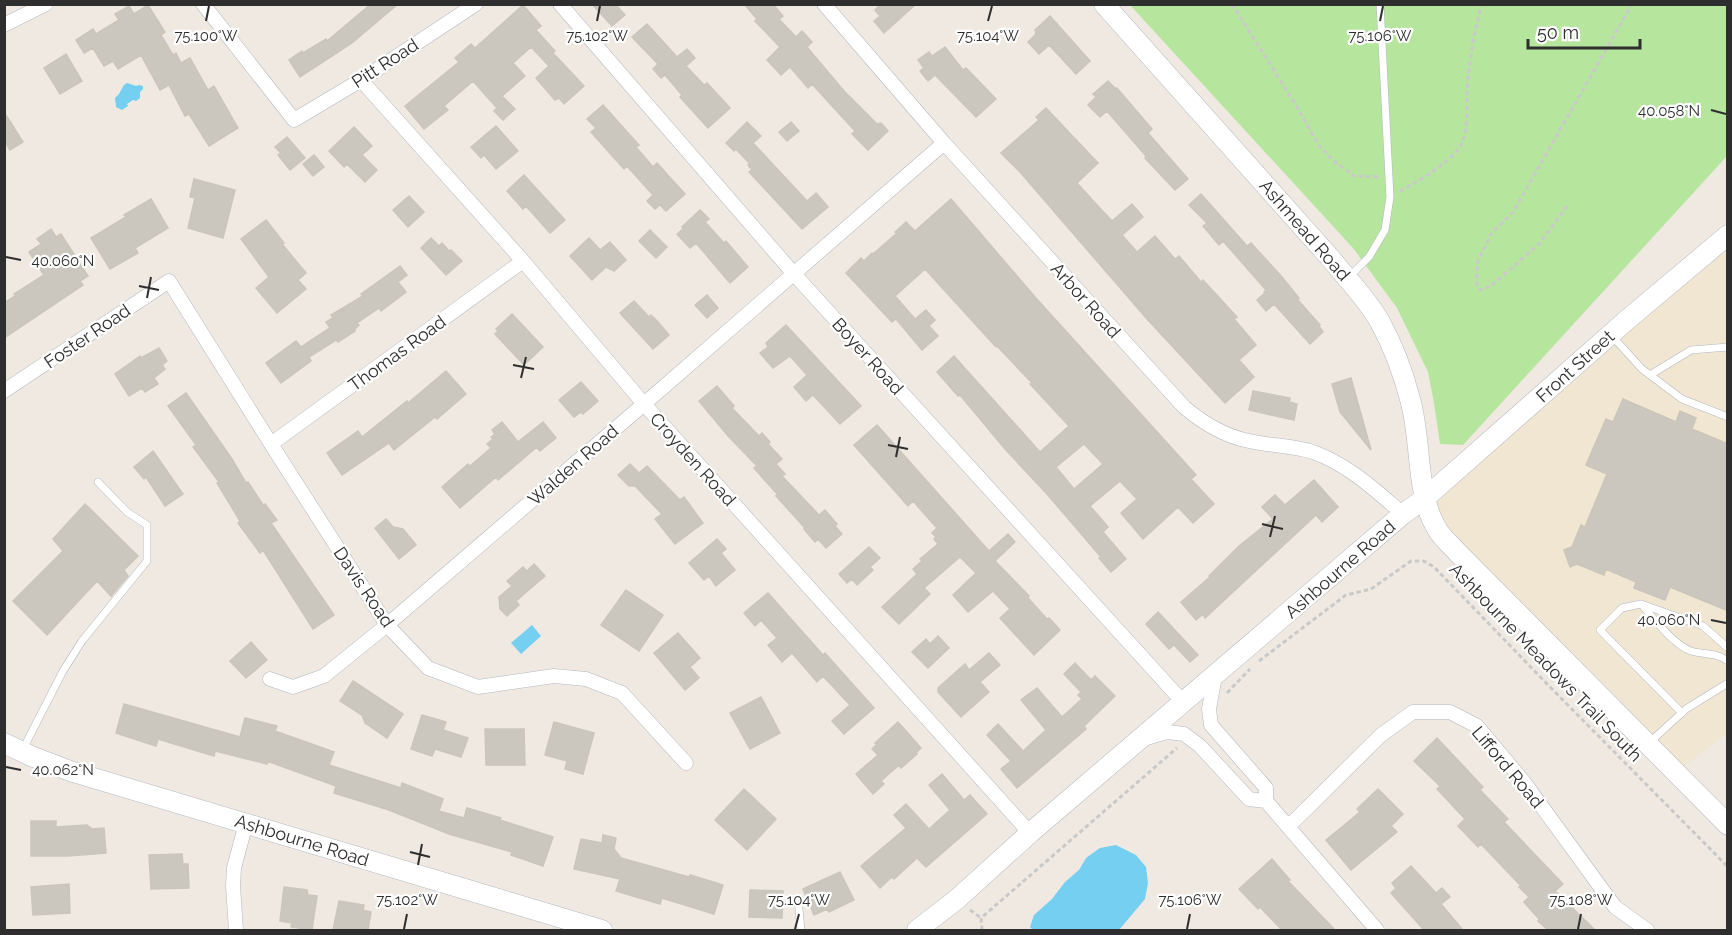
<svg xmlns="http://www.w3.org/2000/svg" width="1732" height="935" font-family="Raleway,sans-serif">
	<rect width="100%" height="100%" fill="#efe9e1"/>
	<path fill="#f0e6d1" d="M1727 235V733L1676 773 1458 553 1424 499Z"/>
	<path fill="#b6e59e" d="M1130 5H1727V156L1463 445 1440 444 1434 403 1428 372 1397 308 1353 248Z"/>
	<path fill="#75cff0" d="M127 83 136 86 139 85 143 86V89L140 92V98L136 101 133 100 127 104 128 106 122 110 116 107 115 98 119 94 124 85Z
		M532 625 541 636 521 654 511 643Z
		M1116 845 1136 855 1146 867 1148 883 1145 899 1119 930H1033L1030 927 1034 915 1052 899 1065 882 1079 870 1086 858 1100 848Z"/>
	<path fill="#cbc7bf" stroke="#cbc5ba" stroke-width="1.5" fill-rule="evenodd" d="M371 4H398L352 43 300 77 289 60 302 51 303 53 326 39 327 41Z
		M592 4H615L625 15 612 26Z
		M744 4H773L783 16 779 19 796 37 802 31 812 42 807 47 844 91 877 124 881 123 888 131 868 150 852 134 855 131 812 84 808 88 790 67 781 75 767 60 780 47 755 21 757 19Z
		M881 4H916L884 33 874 21 880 16 875 10Z
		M148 5 165 32 161 35 173 55 176 53 181 63 190 58 208 90 214 86 238 128 209 146 189 114 185 116 169 85 160 90 141 55 118 69 113 61 104 66 93 48 84 53 76 40 93 29 96 34 119 20 115 14 129 6 134 14Z
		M523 5 541 26 536 30 555 51 553 53 584 86 564 104 559 98 555 100 536 78 549 66 531 47 513 63 525 76 502 96 515 109 503 120 494 111 497 108 473 81 444 106 448 110 424 129 405 106 459 62 455 58 471 44 475 48Z
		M1050 16 1090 61 1076 74 1049 45 1039 54 1028 42 1036 34 1035 30Z
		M647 24 677 57 687 49 695 58 686 66 704 85 707 83 730 108 708 128 680 97 682 95 665 75 661 78 653 69 658 64 632 37Z
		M945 47 963 70 966 68 996 99 976 117 935 75 928 81 920 71 924 68 918 60 929 52 932 56Z
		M66 54 82 81 60 94 44 68Z
		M1108 81 1116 89 1117 88 1152 129 1148 133 1188 179 1175 190 1145 158 1146 156 1107 111 1100 117 1088 105 1096 97 1093 94Z
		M603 105 639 145 636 147 653 167 657 163 685 194 666 211 660 205 655 209 647 201 653 195 627 166 624 169 591 132 596 128 587 119Z
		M1046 108 1098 163 1077 183 1097 205 1112 221 1132 204 1143 217 1122 235 1137 252 1155 236 1175 259 1179 256 1201 282 1203 280 1226 305 1237 317 1234 319 1256 345 1239 360 1254 377 1225 403 1147 319 1020 172 1001 153 1039 120 1036 117Z
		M4 112 23 142 10 150 4 140Z
		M747 122 761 136 753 143 807 201 816 193 828 207 802 229 749 172 752 170 748 165 750 164 736 149 734 151 726 143Z
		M791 122 799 131 787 141 779 132Z
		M496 126 518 151 496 169 484 155 481 158 471 147Z
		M354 127 372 146 362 155 377 170 365 182 347 164 344 167 329 151Z
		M287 137 305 158 290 170 278 155 281 153 275 147Z
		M314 155 324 167 313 176 303 164Z
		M524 175 565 220 550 233 526 206 523 209 507 191Z
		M194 179 235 190 223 238 188 228 195 198 190 197Z
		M1201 194 1247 246 1251 243 1282 277 1299 298 1298 300 1320 325 1319 326 1323 332 1310 344 1274 304 1266 311 1257 300 1265 293 1264 292 1266 290 1223 241 1219 245 1203 226 1207 223 1189 205Z
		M409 196 424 212 408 227 393 210Z
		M151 199 168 228 135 248 138 253 110 269 91 238 126 217 124 215Z
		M951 199 1035 297 1196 475 1191 479 1214 504 1193 523 1178 507 1143 539 1121 513 1137 499 1120 481 1090 506 1108 527 1103 532 1126 559 1111 572 1099 558 1101 557 1047 494 1005 449 960 395 958 396 937 372 954 356 1040 452 1069 426 1030 384 1032 383 997 346 996 347 925 269 895 296 915 319 926 310 935 320 929 326 938 336 922 350 896 319 892 322 846 273 861 258 864 261 872 253 873 254 897 233 895 232 906 222 915 231ZM1084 444 1103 464 1074 489 1056 467Z
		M700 210 709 219 705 222 724 243 726 241 748 267 730 283 696 243 690 248 677 234 683 229 682 227Z
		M266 220 284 243 282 244 306 273 298 280 306 289 277 313 256 288 269 277 241 239Z
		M51 229 56 237 61 234 88 276 80 281 83 285 4 338V303L15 296 14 294 44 275 29 252 41 244 37 239Z
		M650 230 667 247 656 258 639 241Z
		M431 238 439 246 442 243 449 251 451 250 462 261 446 275 421 248Z
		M589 238 600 250 610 242 626 260 614 271 606 267 592 280 570 256Z
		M400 266 407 275 398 282 406 292 381 311 379 308 357 323 359 325 355 329V331L338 342 336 340 309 357 311 361 281 383 266 363 296 341 301 347 330 328 326 322 333 318 331 315 363 296 361 294Z
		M707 295 718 308 707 318 695 305Z
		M634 301 649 317 651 315 658 322 669 335 653 349 620 313Z
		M512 314 543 347 524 365 495 334 498 331 496 329Z
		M786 325 861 406 840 424 813 395 806 401 794 387 807 375 790 356 773 368 760 353 768 347 766 343Z
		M159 348 167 361 162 365 165 369 154 378 158 384 145 392 142 388 129 396 115 374 140 356 141 358Z
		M446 371 466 394 437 419 435 417 394 450 389 443 342 475 327 453 358 431 362 437 407 401 408 403Z
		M1351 378 1371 450 1340 412 1332 384Z
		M581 382 598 401 583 414 581 412 574 417 559 400Z
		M717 386 734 406 732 408 759 436 762 433 770 442 768 444 782 459 776 464 785 474 782 476 819 515 825 510 837 524 835 526 842 534 826 548 818 539 815 542 804 529 805 528 776 496 778 495 754 468 757 466 729 437 699 401Z
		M1253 391 1290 398 1289 402 1297 404 1294 420 1249 410Z
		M186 393 232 459 246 483 248 482 263 505 265 504 277 520 271 523 334 615 313 629 263 550 260 553 238 523 240 521 217 483 219 482 193 447 196 445 168 406Z
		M1623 399 1676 422 1680 411 1696 418 1692 429 1728 444V611L1670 587 1665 600 1634 588 1636 582 1606 569 1604 575 1577 564 1570 567 1564 550 1572 547 1581 525 1585 527 1607 474 1586 465 1606 419 1613 422Z
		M502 422 518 442 543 422 556 438 540 451 537 447 498 480 496 477 460 508 442 487 468 464 470 466 491 448 487 444 493 439 491 437 495 434 492 430Z
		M877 425 989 551 1008 534 1015 542 995 561 1029 596 1028 598 1047 619 1049 618 1060 630 1034 655 1000 618 1010 609 993 591 968 612 953 595 976 573 960 557 924 588 930 594 899 624 882 607 917 574 913 569 922 561 920 559 938 544 934 539 936 537 932 533 937 528 913 501 908 506 854 445Z
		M153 451 183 494 165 506 146 477 144 479 134 467Z
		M630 464 639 473 647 466 680 500 684 497 703 523 675 544 655 519 662 514 635 486H629L618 475Z
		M1314 480 1338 507 1322 522 1316 515 1205 618 1203 614 1196 620 1181 602 1210 577 1209 576 1239 546 1273 519 1262 507 1275 495 1285 505Z
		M85 504 138 556 124 570 128 576 111 596 97 581 47 635 13 601 63 551 53 539Z
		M386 519 393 527 403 529 416 545 399 559 375 528Z
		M717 539 726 549 721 553 735 570 716 586 709 576 704 580 689 563Z
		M869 547 880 558 870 567 873 570 857 585 852 579 847 583 839 574Z
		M534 564 545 576 516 601 519 605 507 616 500 609 499 597 512 586 507 581 523 567 527 571Z
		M626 590 663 615 639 651 601 625Z
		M768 593 823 655 825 653 874 708 844 734 832 721 850 705 823 676 817 682 792 653 782 662 768 645 777 638 761 620 755 626 744 613Z
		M1158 612 1198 655 1190 662 1174 645 1169 649 1146 624Z
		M678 633 700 658 690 667 699 678 685 690 654 653Z
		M938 636 949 648 928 668 912 652 926 639 930 644Z
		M251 642 267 660 246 678 230 661Z
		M989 653 1000 665 980 682 989 692 961 717 938 692V688L965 664 969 670Z
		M1075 663 1091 680 1095 676 1115 696 1084 726 1086 729 1017 788 1001 769 1011 761 987 735 998 724 1023 751 1046 730 1021 700 1037 688 1062 717 1082 699 1078 695 1081 692 1064 674Z
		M353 681 403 714 387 738 365 723 362 715 340 701Z
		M761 697 780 733 750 749 730 713Z
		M124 704 240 737 245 718 277 726 275 731 334 752 329 765 401 788 402 783 443 799 439 811 464 818 467 808 501 818 500 820 553 837 543 866 511 855 512 852 449 834 389 810 334 793 336 786 267 761V764L215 751 214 756 158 739 156 746 116 733Z
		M422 715 446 722 443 730 468 738 461 757 435 749 432 756 411 749Z
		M554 722 594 733 583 774 565 769 567 761 545 755Z
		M898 722 921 748 916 753 917 754 901 768 899 765 881 781 884 784 873 794 856 774 878 755 872 749 877 744 875 743Z
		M485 729H524L525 765H486Z
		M1437 738 1483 787 1480 790 1508 819 1504 822 1563 884 1555 891 1595 930H1548L1538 921 1539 919 1524 902 1529 897 1519 887 1521 886 1481 844 1478 847 1458 826 1465 819 1437 789 1440 786 1414 761Z
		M942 774 964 800 970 795 987 814 926 867 917 858 894 879 892 877 880 888 861 866 906 828 894 815 906 804 929 829 950 810 929 785Z
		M744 789 776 819 747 850 715 820Z
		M1378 789 1403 814 1391 826 1397 832 1351 870 1326 840 1360 812 1357 809Z
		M31 821H56V827L87 825 92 829 104 828 106 853 68 856H31Z
		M603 835 616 838 614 849 621 858 689 877 690 875 723 885 714 914 662 898 660 904 616 891 620 879 574 869 581 839 602 843Z
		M182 854 183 864H188L189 888 151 889 149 855Z
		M1272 859 1290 880 1288 881 1335 930H1282L1260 907 1258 909 1239 889Z
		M1411 866 1436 893 1442 888 1450 897 1441 904 1463 930H1424L1391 893 1396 888 1392 883Z
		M840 872 854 900 829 912 827 909 814 915 803 889Z
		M69 884 70 913 33 915 31 887Z
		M284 887 307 890 308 895 317 896 312 930 291 927 292 923 280 921Z
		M750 890 783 891 782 918 749 917Z
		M339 901 364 905 363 910 371 912 368 930H333Z"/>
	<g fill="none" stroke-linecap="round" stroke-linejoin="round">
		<g stroke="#b4b7c1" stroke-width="8">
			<path id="lane" d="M1349 277 1369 257 1385 230 1390 197 1380 4
				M1612 336 1642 369 1682 399 1728 417
				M1650 375 1691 350 1728 347
				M1643 606C1654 619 1675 646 1691 651 1705 655 1715 652 1728 661
				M1682 713 1600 630 1622 608 1641 604 1703 626 1728 648
				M1649 743 1686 709 1728 683
				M22 751 63 671 82 641 147 561V525L127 512 98 482
				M798 899 801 930"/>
		</g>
		<g stroke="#b4b7c1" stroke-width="15">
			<path id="street" d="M203 4 294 120 361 80 476 4
				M560 4 794 274 1183 702
				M824 4 944 143 1184 407C1203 423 1224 436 1249 441 1270 446 1292 445 1313 452 1349 465 1375 490 1403 514
				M4 25 46 4
				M361 80 523 261 644 404 1030 833
				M4 391 169 281 271 444 387 625 428 668 478 687 554 676 586 679 622 693 686 763
				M271 444 523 261
				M1215 676 1209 709 1211 725 1266 788V801
				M270 679 293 687 324 676 387 625 644 404 944 143
				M1143 739 1167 732 1184 734 1200 746 1249 799 1266 801 1377 930
				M1289 826 1381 735 1413 712H1450L1477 726 1524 782 1615 907 1647 930
				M236 930 233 886 234 868 246 823"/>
		</g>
		<g stroke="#b4b7c1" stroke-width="21">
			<path id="secondary" d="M1104 4 1332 260C1348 280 1367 299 1380 322 1393 346 1403 372 1410 399 1422 440 1415 492 1437 529 1442 538 1451 545 1458 553L1728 825
				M4 743 31 756 70 771 602 930
				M917 930 956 900 1030 833 1403 514 1424 499 1628 319 1728 235"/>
		</g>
		<path stroke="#c9c9c9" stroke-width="3" stroke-dasharray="4.5 3" stroke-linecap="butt" d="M1232 4 1297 107 1318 144 1334 161 1354 176 1380 177
			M1400 191C1417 182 1455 160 1462 143 1469 127 1466 108 1467 92 1469 62 1474 33 1482 4
			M1567 206 1539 244 1491 286 1480 290 1476 282 1478 261 1491 234 1513 212 1632 4
			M1259 661 1346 595 1371 589 1411 561H1424L1434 567 1551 688 1728 867
			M1227 693 1250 669
			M970 910 981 918
			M982 930 981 918 1177 748"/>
		<use href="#lane" stroke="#fff" stroke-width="7"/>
		<use href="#street" stroke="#fff" stroke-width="14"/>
		<use href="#secondary" stroke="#fff" stroke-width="20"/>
	</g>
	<path fill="none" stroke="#2e2e2e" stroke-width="2" d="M206 21 209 6M597 21 600 6M988 21 992 6M1380 21 1383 6M1711 110 1726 114M6 257 21 260M139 286 159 290M147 298 151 277M513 365 534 369M521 378 526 357M888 445 908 449M896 457 900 437M1262 524 1283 529M1270 537 1275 516M1711 620 1726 623M6 767 21 770M410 852 430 857M418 865 422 844M404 929 407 914M795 929 799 914M1187 929 1190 914M1578 929 1581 914"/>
	<g text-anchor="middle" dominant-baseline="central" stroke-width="4.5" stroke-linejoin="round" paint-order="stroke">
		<g font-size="18" fill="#2e2e2e" stroke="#fff">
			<text transform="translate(385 63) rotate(-33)">Pitt Road</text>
			<text transform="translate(1305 230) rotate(49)">Ashmead Road</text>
			<text transform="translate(1086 300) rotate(48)">Arbor Road</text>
			<text transform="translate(87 336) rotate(-34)">Foster Road</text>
			<text transform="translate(397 353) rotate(-36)">Thomas Road</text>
			<text transform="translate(868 356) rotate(48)">Boyer Road</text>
			<text transform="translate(1575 366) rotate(-42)">Front Street</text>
			<text transform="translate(693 459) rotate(48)">Croyden Road</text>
			<text transform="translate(573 465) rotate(-41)">Walden Road</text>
			<text transform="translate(1340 569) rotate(-41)">Ashbourne Road</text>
			<text transform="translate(364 587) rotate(56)">Davis Road</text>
			<text transform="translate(1546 662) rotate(46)">Ashbourne Meadows Trail South</text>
			<text transform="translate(1508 767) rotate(50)">Lifford Road</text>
			<text transform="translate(302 840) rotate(17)">Ashbourne Road</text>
		</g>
	</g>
	<g font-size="15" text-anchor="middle" fill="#2e2e2e" stroke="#fff" stroke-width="4.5" stroke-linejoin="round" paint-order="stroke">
		<text x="206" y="41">75.100°W</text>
		<text x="597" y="41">75.102°W</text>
		<text x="988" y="41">75.104°W</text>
		<text x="1380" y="41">75.106°W</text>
		<text x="1669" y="116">40.058°N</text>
		<text x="63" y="266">40.060°N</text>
		<text x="1669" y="625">40.060°N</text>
		<text x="63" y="775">40.062°N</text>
		<text x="407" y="905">75.102°W</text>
		<text x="799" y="905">75.104°W</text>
		<text x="1190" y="905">75.106°W</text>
		<text x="1581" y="905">75.108°W</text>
	</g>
	<rect width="1732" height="935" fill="none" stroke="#2e2e2e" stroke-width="12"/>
	<path d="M1528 39v9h112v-9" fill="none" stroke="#2e2e2e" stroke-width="3"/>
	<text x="1537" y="39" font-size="18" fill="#2e2e2e" stroke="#ffffff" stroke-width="4.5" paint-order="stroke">50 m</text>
</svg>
